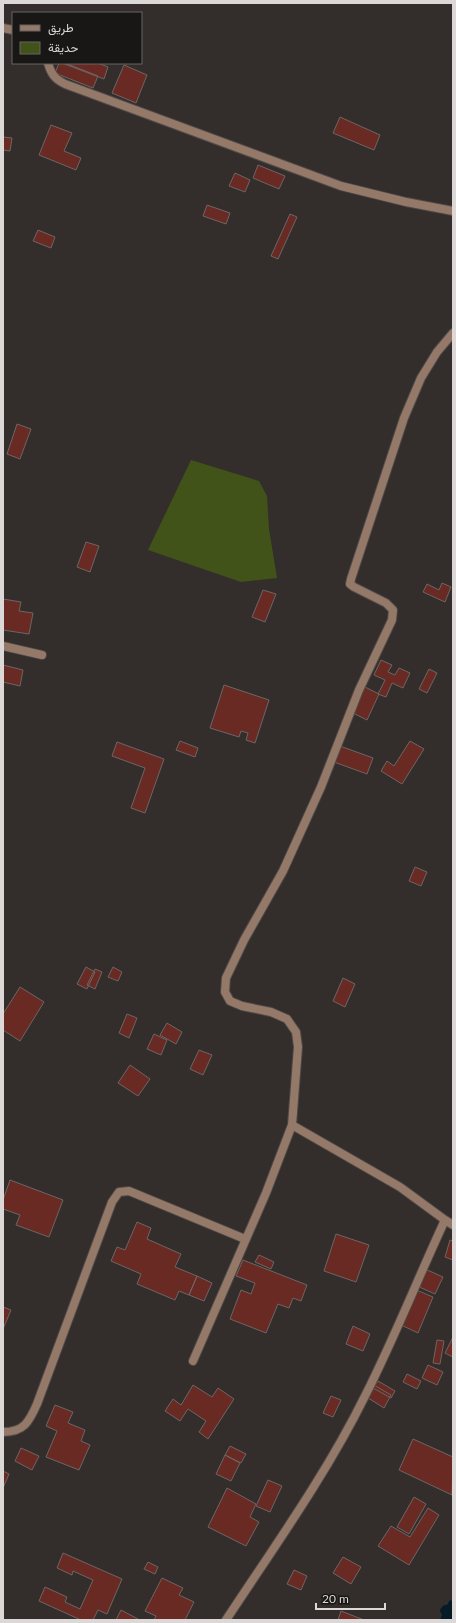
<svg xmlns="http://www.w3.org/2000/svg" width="456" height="1623" font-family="Lato,Vazirmatn,sans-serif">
	<rect width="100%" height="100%" fill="#332e2c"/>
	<path fill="#415318" d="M191 460 259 481 267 496 269 529 277 578 241 582 148 550Z"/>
	<path fill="#061a27" d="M450 1600 453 1602V1620H440L442 1615 440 1611 441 1608 444 1605H447Z"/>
	<path fill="#692a23" stroke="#6c6665" d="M59 63H65L98 76 93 88 55 73Z
		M62 63H98L108 67 104 79Z
		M124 65 147 75 136 103 112 93Z
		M340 117 380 135 374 150 333 133Z
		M51 125 72 133 64 151 81 158 76 170 39 155Z
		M3 137 12 138 10 151 3 150Z
		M258 165 285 176 279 189 253 178Z
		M235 173 250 180 245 192 229 186Z
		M207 205 230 213 226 224 203 216Z
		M290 214 297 217 278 259 271 256Z
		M38 230 55 237 51 248 33 241Z
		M17 424 31 429 20 459 7 454Z
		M86 542 99 546 90 572 77 567Z
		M442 583 451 587 445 602 423 592 427 584 439 590Z
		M263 590 276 594 265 622 252 617Z
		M3 599 21 602 19 611 33 613 29 634 3 630Z
		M381 660 392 665 388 672 395 675 399 668 410 673 403 688 392 683 386 697 378 694 385 680 374 675Z
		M3 665 23 670 20 686 3 682Z
		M429 669 437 673 427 693 419 689Z
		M224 685 269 700 255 743 246 740 248 733 241 731 239 737 210 728Z
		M361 685 379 694 367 720 349 711Z
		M180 741 198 748 195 757 176 750Z
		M410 741 424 749 402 784 381 771 387 761 394 766Z
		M117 742 164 759 145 813 131 808 145 768 112 756Z
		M340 746 373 758 367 774 334 762Z
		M415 867 427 872 421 886 409 881Z
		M86 967 95 972 87 989 77 984Z
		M113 967 122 972 118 981 108 977Z
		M95 969 102 972 95 989 87 985Z
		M343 978 355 984 345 1007 333 1001Z
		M20 987 44 1002 20 1041 3 1030V1014Z
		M127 1014 137 1018 129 1038 119 1033Z
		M167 1023 182 1032 176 1044 160 1035Z
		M154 1034 167 1040 161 1055 147 1049Z
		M199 1050 212 1055 203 1075 190 1069Z
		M130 1065 150 1079 138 1096 118 1083Z
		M10 1180 63 1200 49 1237 16 1225 20 1215 3 1209V1200Z
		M137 1222 151 1228 147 1239 181 1254 175 1267 197 1276 189 1295 179 1291 175 1300 137 1284 141 1274 111 1261 117 1247 125 1250Z
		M336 1234 369 1245 356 1282 324 1271Z
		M450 1240 453 1241V1260L445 1257Z
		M259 1255 274 1262 271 1269 255 1262Z
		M243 1260 307 1285 301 1301 293 1298 289 1308 278 1304 266 1333 230 1319 241 1290 251 1294 255 1283 236 1276Z
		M425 1269 443 1277 435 1294 417 1286Z
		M197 1276 212 1283 204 1301 189 1295Z
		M414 1289 433 1297 418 1333 399 1324Z
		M3 1307 11 1310 3 1329Z
		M353 1326 370 1334 363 1351 346 1344Z
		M453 1337V1357L445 1353Z
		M437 1340 444 1341 440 1364 433 1363Z
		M428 1365 443 1372 437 1385 422 1378Z
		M407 1374 421 1381 417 1389 403 1382Z
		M378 1381 395 1391 391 1398 373 1388Z
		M372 1384 391 1395 384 1408 365 1396Z
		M193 1385 212 1397 218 1388 234 1399 208 1439 199 1432 206 1421 188 1409 180 1421 165 1411 173 1399 181 1405Z
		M331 1396 341 1400 333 1417 323 1413Z
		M55 1405 73 1412 68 1423 85 1430 81 1441 90 1445 79 1470 46 1457 57 1431 46 1426Z
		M413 1439 453 1457 452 1495 399 1470Z
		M230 1446 246 1454 241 1463 225 1455Z
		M21 1448 39 1456 32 1470 15 1461Z
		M225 1455 240 1463 231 1481 216 1474Z
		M3 1471 9 1474 3 1488Z
		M268 1480 282 1486 270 1512 256 1506Z
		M227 1488 256 1504 250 1517 259 1522 246 1546 208 1527Z
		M414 1497 426 1504 409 1534 397 1527Z
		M428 1508 439 1515 409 1565 378 1546 391 1526 410 1537Z
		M63 1553 122 1579 107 1614 98 1610 93 1620H81L39 1601 45 1587 67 1597 65 1602 80 1609 93 1580 73 1571 72 1575 57 1568Z
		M343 1557 361 1567 351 1584 333 1573Z
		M148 1562 158 1567 155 1574 144 1569Z
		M294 1570 307 1576 301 1590 287 1584Z
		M162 1578 183 1588 179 1595 194 1602 185 1620H154L156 1616 145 1611Z
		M121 1610 138 1619V1620H116Z
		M341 1611 346 1613 364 1620H338Z"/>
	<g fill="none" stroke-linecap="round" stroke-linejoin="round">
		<g stroke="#4e4947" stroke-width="10">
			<path id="street" d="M3 28 13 30
				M48 63C51 74 55 79 65 84L341 186 406 202 453 211
				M3 646 42 655
				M292 1125 400 1187 445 1220
				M193 1361 266 1193 292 1125 298 1047 296 1032 287 1019 271 1012 242 1006 230 1001 225 992 226 978 244 940 283 871 321 787 359 690 392 620 393 610 386 603 354 587 350 584 351 579 404 418 421 378 437 352 453 333
				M3 1432C24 1432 29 1422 37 1404L112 1202 119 1192 129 1191 245 1239
				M226 1620C274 1547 326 1475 365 1396 394 1339 418 1278 445 1220L453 1225"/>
		</g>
		<use href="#street" stroke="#947969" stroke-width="8"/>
	</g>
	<rect width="456" height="1623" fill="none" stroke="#dbd8d7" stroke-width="8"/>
	<rect x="12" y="12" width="130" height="52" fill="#191716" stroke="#676463"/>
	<rect x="20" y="25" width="20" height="6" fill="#947969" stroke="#676463"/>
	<text x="48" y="32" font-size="12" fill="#dbd8d7">طريق</text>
	<rect x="20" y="42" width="20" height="12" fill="#415318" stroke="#676463"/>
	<text x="48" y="52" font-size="12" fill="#dbd8d7">حديقة</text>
	<path d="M316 1603v6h69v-6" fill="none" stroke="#dbd8d7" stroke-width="2"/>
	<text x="322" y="1603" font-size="12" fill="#dbd8d7" stroke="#191716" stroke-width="3" paint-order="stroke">20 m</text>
</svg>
